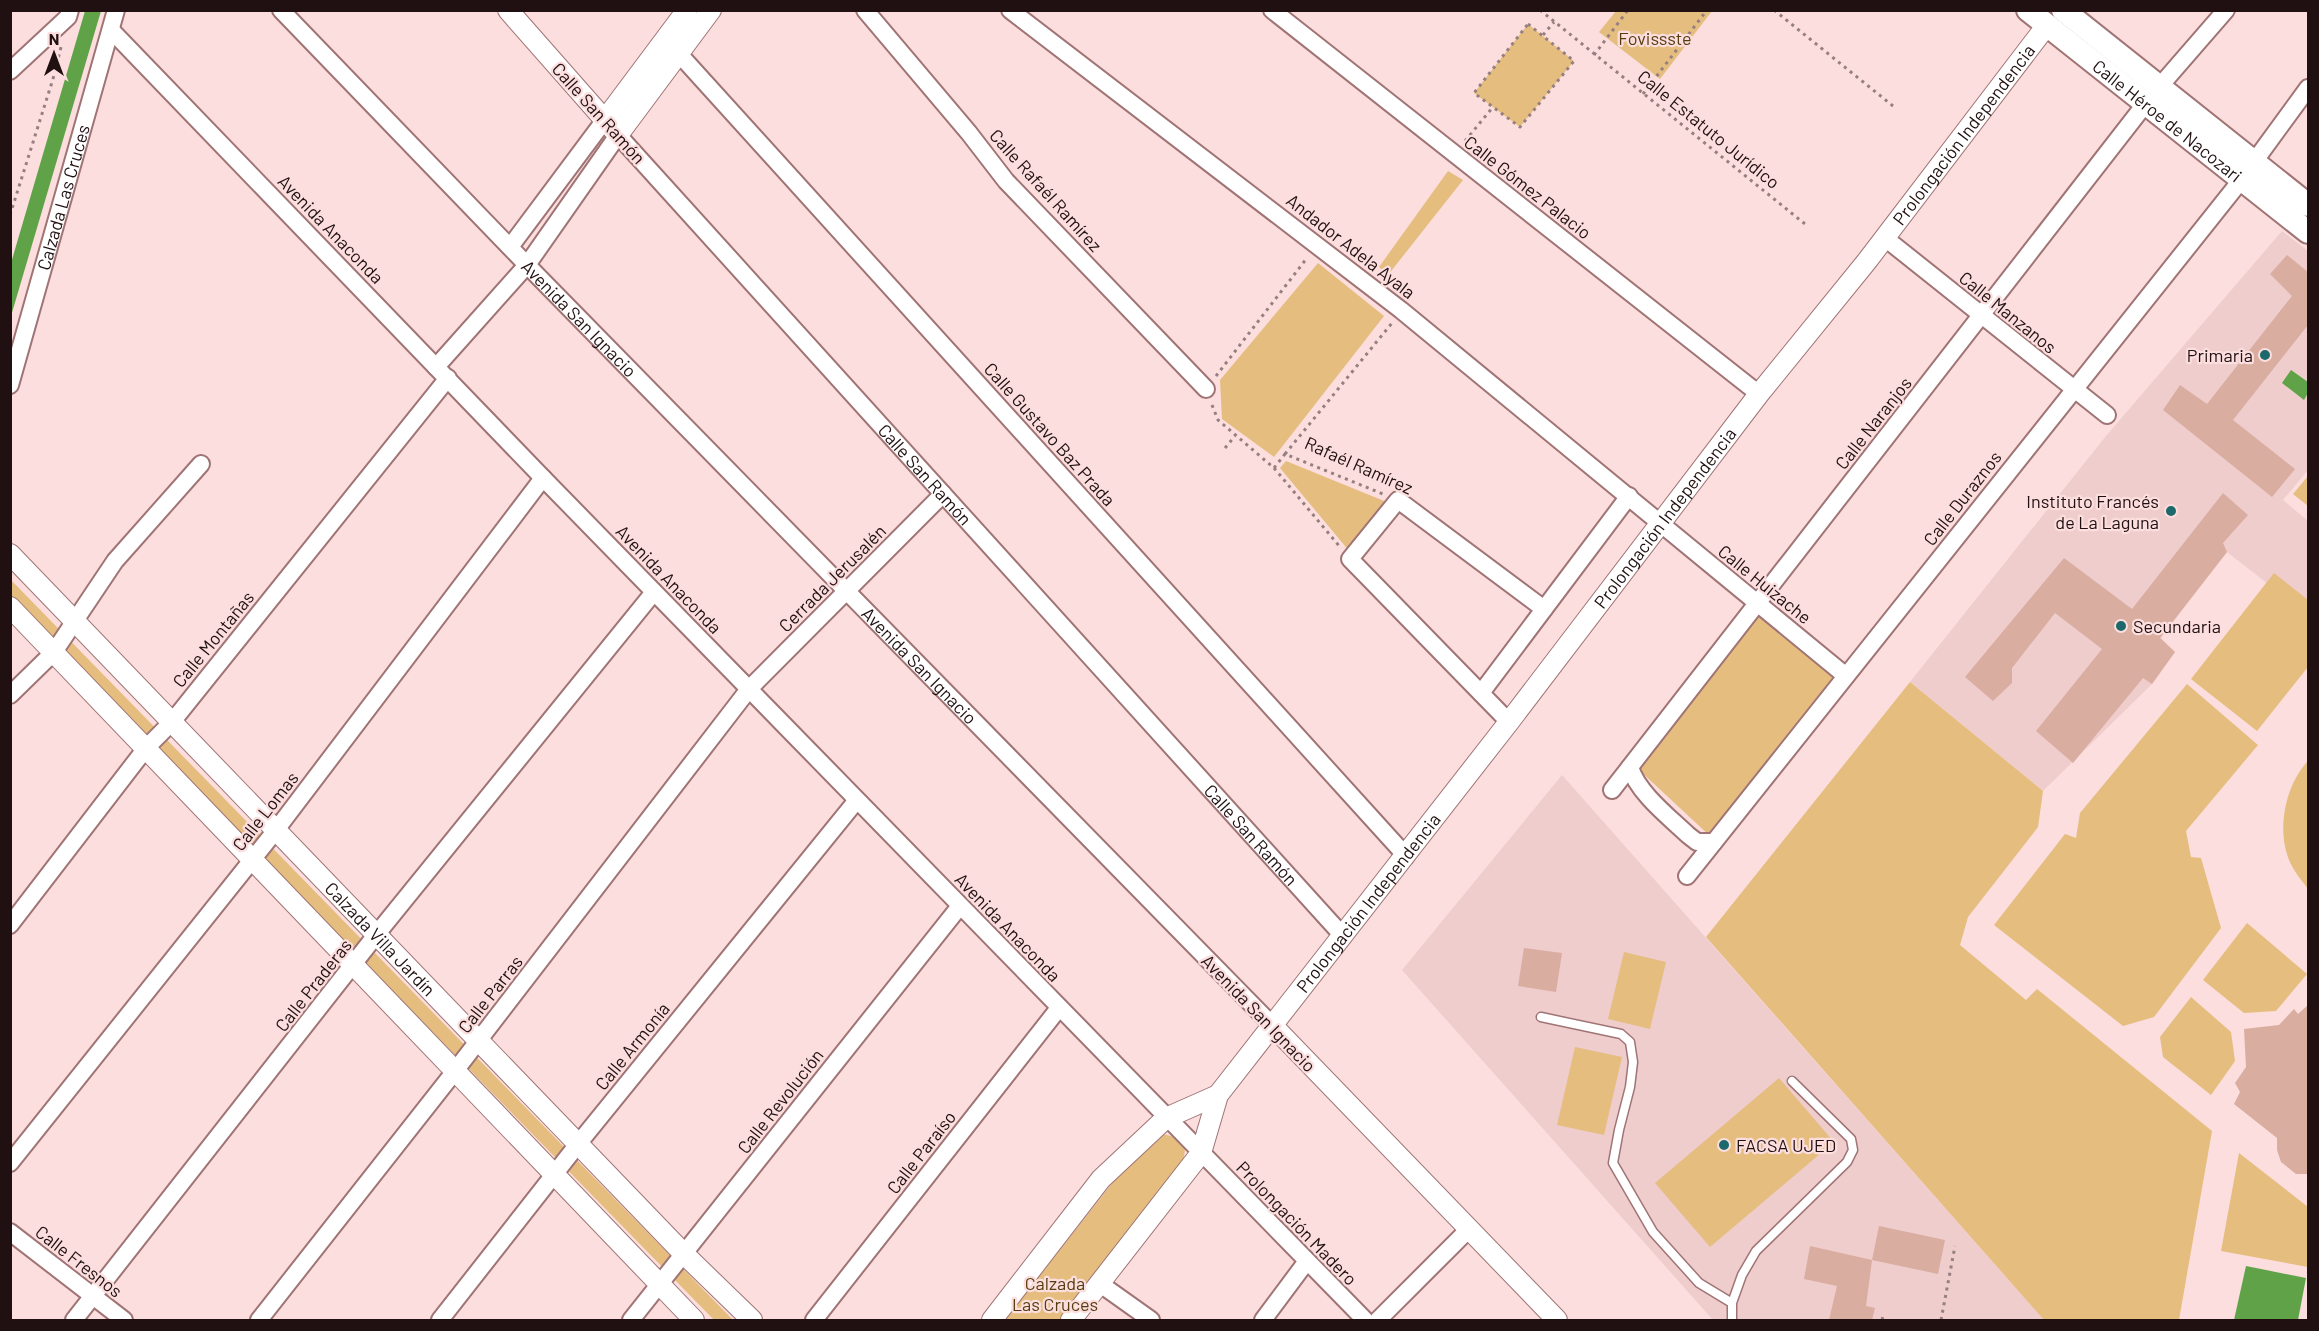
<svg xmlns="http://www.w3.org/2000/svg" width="2319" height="1331" font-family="Barlow,sans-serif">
	<rect width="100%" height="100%" fill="#fbdedd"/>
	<path fill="#efcdcd" d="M2282 231 2308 251V470L2283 500 2308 521V615L2227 552 2161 638 2175 652 2152 684 2043 791 1910 682 2106 436Z
		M1562 775 2044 1320H1713L1402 970Z"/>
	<path fill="#e5bd7e" d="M1616 11V10L1712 11 1660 79 1599 32Z
		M1528 24 1574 61 1520 127 1474 93Z
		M1448 171 1463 180 1388 275 1379 267Z
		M1318 263 1384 316 1274 457 1222 419 1220 380Z
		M1286 461 1389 503 1350 552 1280 468Z
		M2308 476V506L2293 494Z
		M2274 573 2308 600V667L2257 731 2191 679Z
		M10 579 733 1320H714L11 600Z
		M1765 608 1842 671 1710 836 1638 769Z
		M1910 682 2043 791 2038 827 1968 917 1960 945 2026 1000 2037 989 2212 1131 2179 1320H2044L1706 937Z
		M2187 684 2258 745 2186 831 2191 857 2201 858 2221 928 2154 1017 2123 1026 1994 925 2065 834 2076 838 2080 813Z
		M2308 761V889C2303 882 2296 874 2292 866 2275 835 2284 786 2308 761Z
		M2247 923 2307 974 2276 1011 2244 1013 2203 980Z
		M1624 952 1666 962 1650 1029 1608 1019Z
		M2191 997 2231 1032 2235 1061 2211 1095 2163 1057 2160 1037Z
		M1575 1047 1622 1057 1604 1135 1557 1125Z
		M1779 1078 1834 1142 1710 1247 1655 1183Z
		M1163 1134 1182 1139 1185 1149 1183 1164 1063 1320H1005L1135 1154Z
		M2239 1153 2308 1207V1267L2221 1251Z"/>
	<path fill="#60a248" d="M85 11H101L11 316V263Z
		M2291 370 2308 382V393L2304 400 2282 383Z
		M2246 1266 2306 1278 2298 1320H2234Z"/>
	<path fill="#d9ad9f" d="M2287 255 2308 272V325L2233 420 2295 469 2272 497 2163 410 2180 385 2207 404 2292 296 2270 274Z
		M2223 493 2248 515 2223 543 2227 552 2160 638 2175 652 2152 684 2143 678 2073 763 2036 731 2102 649 2055 613 2012 668V683L1993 701 1965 677 2064 558 2132 609Z
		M1524 948 1562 953 1556 992 1518 986Z
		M2308 1005V1174H2296L2281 1162 2277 1150V1138L2234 1104 2240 1092 2235 1083 2246 1067 2244 1029 2279 1025 2294 1009 2298 1014Z
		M1879 1226 1945 1240 1938 1274 1872 1260Z
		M1810 1246 1872 1260 1866 1306 1875 1308 1872 1320H1829L1837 1286 1804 1279Z"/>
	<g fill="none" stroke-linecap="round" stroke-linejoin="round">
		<g stroke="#a07475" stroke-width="11">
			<path id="service" d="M1541 1017 1621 1034 1630 1042 1633 1062 1630 1087 1619 1130 1613 1163 1653 1232 1699 1283 1732 1303
				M1732 1320V1303L1742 1275 1756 1251 1847 1162 1853 1150 1851 1139 1792 1081"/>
		</g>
		<g stroke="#a07475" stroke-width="20">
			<g id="minor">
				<path id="s1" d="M281 10 527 265 1272 1025"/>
				<path d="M865 10 969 133 1006 181 1206 389"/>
				<path d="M1010 10 1401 310 1846 676"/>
				<path d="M1272 10 1759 394"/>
				<path d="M111 30 543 478 1365 1320"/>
				<path d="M671 45 1406 856"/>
				<path d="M10 71 68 17 70 10"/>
				<path d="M2160 86 2226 10"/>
				<path d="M2254 162 2308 88"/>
				<path d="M1885 238 2107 415"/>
				<path d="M510 247 604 121"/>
				<path id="s2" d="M436 367 527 265 618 135 1343 936"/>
				<path id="s3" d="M10 385 116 10"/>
				<path d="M1481 693 1629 496"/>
				<path d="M10 695 54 652 115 561 201 464"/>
				<path d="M1509 722 1350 559 1398 500 1544 609"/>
				<path d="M1630 767C1637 792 1669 817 1688 835L1697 842H1714"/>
				<path d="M1612 790 2146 103"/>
				<path d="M1687 876 2242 179"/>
				<path d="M10 925 146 748 172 722 448 378"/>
				<path d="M10 1163 276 830 543 478"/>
				<path d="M10 1232 124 1320"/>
				<path d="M1099 1283 1151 1320"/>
				<path d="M74 1320 376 935 654 592"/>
				<path d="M259 1320 455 1071 749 689 943 494"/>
				<path d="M440 1320 578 1144 857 800"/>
				<path d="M631 1320 960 906"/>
				<path d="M814 1320 1059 1008"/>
				<path d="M1263 1320 1307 1261"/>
				<path d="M1378 1320 1469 1229"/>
			</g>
		</g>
		<g stroke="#a07475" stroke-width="22">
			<g id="tertiary">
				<path d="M508 10 618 135 711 10"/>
				<path d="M604 121 687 10"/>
				<path id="s4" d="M10 554 684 1254 752 1320"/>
				<path d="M10 607 694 1320"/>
				<path d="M1272 1025 1557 1320"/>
				<path d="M992 1320 1101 1179 1166 1118 1218 1095"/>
				<path id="s5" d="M1071 1320 1201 1153 1218 1095 1509 722 1759 394 1867 261 2047 25"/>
			</g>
		</g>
		<g stroke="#a07475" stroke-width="26">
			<g id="secondary">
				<path id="s6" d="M2028 10 2308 232"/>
				<path d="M2063 10 2308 205"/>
			</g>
		</g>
		<path stroke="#967f7f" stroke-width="3" stroke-dasharray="3 4.5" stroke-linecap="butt" d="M1540 10 1805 224
			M1774 10 1893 106
			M1528 24 1574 61 1520 127 1474 93Z
			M1543 35 1554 22
			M1594 55 1628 10
			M1643 94 1707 10
			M1465 141 1493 107
			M10 215 53 79 61 47
			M1216 376 1307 258
			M1212 405 1218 420 1274 468 1285 454 1383 494
			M1225 448 1235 436
			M1285 454 1392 323
			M1274 468 1340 547
			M1882 1320 1883 1316
			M1941 1320 1955 1246"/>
		<use href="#service" stroke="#fff" stroke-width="8"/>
		<use href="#minor" stroke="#fff" stroke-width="16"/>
		<use href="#tertiary" stroke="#fff" stroke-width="20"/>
		<use href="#secondary" stroke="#fff" stroke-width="22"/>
	</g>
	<g fill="#1c696c" stroke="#fbdedd" stroke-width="2">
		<circle cx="2265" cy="355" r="6"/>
		<circle cx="2171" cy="511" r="6"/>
		<circle cx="2121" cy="626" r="6"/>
		<circle cx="1724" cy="1145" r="6"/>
	</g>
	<g text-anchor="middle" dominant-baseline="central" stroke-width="4.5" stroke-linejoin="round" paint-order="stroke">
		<g font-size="18" fill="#563d10" stroke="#fbdedd">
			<text x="1655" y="38">Fovissste</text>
			<text x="1055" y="1283">Calzada<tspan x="1055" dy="21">Las Cruces</tspan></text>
		</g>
		<g font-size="18" fill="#201011" stroke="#fbdedd">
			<text transform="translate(599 113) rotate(48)">Calle San Ramón</text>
			<text stroke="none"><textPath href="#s6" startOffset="178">Calle Héroe de Nacozari</textPath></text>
			<text transform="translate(1709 129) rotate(39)">Calle Estatuto Jurídico</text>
			<text stroke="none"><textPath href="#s5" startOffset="1488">Prolongación Independencia</textPath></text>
			<text transform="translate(1528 187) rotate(38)">Calle Gómez Palacio</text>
			<text transform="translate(1046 190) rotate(48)">Calle Rafaél Ramírez</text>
			<text stroke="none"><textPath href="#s3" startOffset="195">Calzada Las Cruces</textPath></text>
			<text transform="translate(331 229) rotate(46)">Avenida Anaconda</text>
			<text transform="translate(1351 246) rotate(38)">Andador Adela Ayala</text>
			<text transform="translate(2008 312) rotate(39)">Calle Manzanos</text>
			<text stroke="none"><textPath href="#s1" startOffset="429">Avenida San Ignacio</textPath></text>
			<text transform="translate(1873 423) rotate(-52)">Calle Naranjos</text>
			<text transform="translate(1050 434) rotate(48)">Calle Gustavo Baz Prada</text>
			<text transform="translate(1359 465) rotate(24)">Rafaél Ramírez</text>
			<text stroke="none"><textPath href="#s2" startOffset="753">Calle San Ramón</textPath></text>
			<text transform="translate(1962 498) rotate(-52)">Calle Duraznos</text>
			<text stroke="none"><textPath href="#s5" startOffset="1002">Prolongación Independencia</textPath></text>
			<text transform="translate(832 578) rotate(-45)">Cerrada Jerusalén</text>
			<text transform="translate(669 579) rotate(46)">Avenida Anaconda</text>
			<text transform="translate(1765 584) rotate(39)">Calle Huizache</text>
			<text transform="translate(213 639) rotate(-51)">Calle Montañas</text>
			<text stroke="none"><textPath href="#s1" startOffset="915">Avenida San Ignacio</textPath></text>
			<text transform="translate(265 811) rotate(-52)">Calle Lomas</text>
			<text stroke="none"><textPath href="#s2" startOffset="1239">Calle San Ramón</textPath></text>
			<text stroke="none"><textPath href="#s5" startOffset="516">Prolongación Independencia</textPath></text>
			<text transform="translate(1008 927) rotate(46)">Avenida Anaconda</text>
			<text stroke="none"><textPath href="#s4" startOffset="534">Calzada Villa Jardín</textPath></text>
			<text transform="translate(313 985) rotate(-52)">Calle Praderas</text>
			<text transform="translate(490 994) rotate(-52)">Calle Parras</text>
			<text transform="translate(1259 1013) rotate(46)">Avenida San Ignacio</text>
			<text transform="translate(632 1046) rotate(-51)">Calle Armonía</text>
			<text transform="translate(780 1101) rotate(-52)">Calle Revolución</text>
			<text transform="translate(921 1152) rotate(-52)">Calle Paraíso</text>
			<text transform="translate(1297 1223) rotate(46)">Prolongación Madero</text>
			<text transform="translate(79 1261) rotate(38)">Calle Fresnos</text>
		</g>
		<g font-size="18" fill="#201011" stroke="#fbdedd" text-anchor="end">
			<text x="2253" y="355">Primaria</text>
			<text x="2159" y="501">Instituto Francés<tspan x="2159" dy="21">de La Laguna</tspan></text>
			<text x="2133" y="626" text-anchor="start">Secundaria</text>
			<text x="1736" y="1145" text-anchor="start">FACSA UJED</text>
		</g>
	</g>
	<rect width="2319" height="1331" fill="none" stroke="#201011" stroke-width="24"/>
	<g transform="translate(54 54)" stroke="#fbdedd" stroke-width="4.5" paint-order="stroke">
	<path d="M0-4.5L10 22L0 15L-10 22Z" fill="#201011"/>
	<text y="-9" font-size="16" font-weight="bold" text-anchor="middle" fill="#201011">N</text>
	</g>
</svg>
